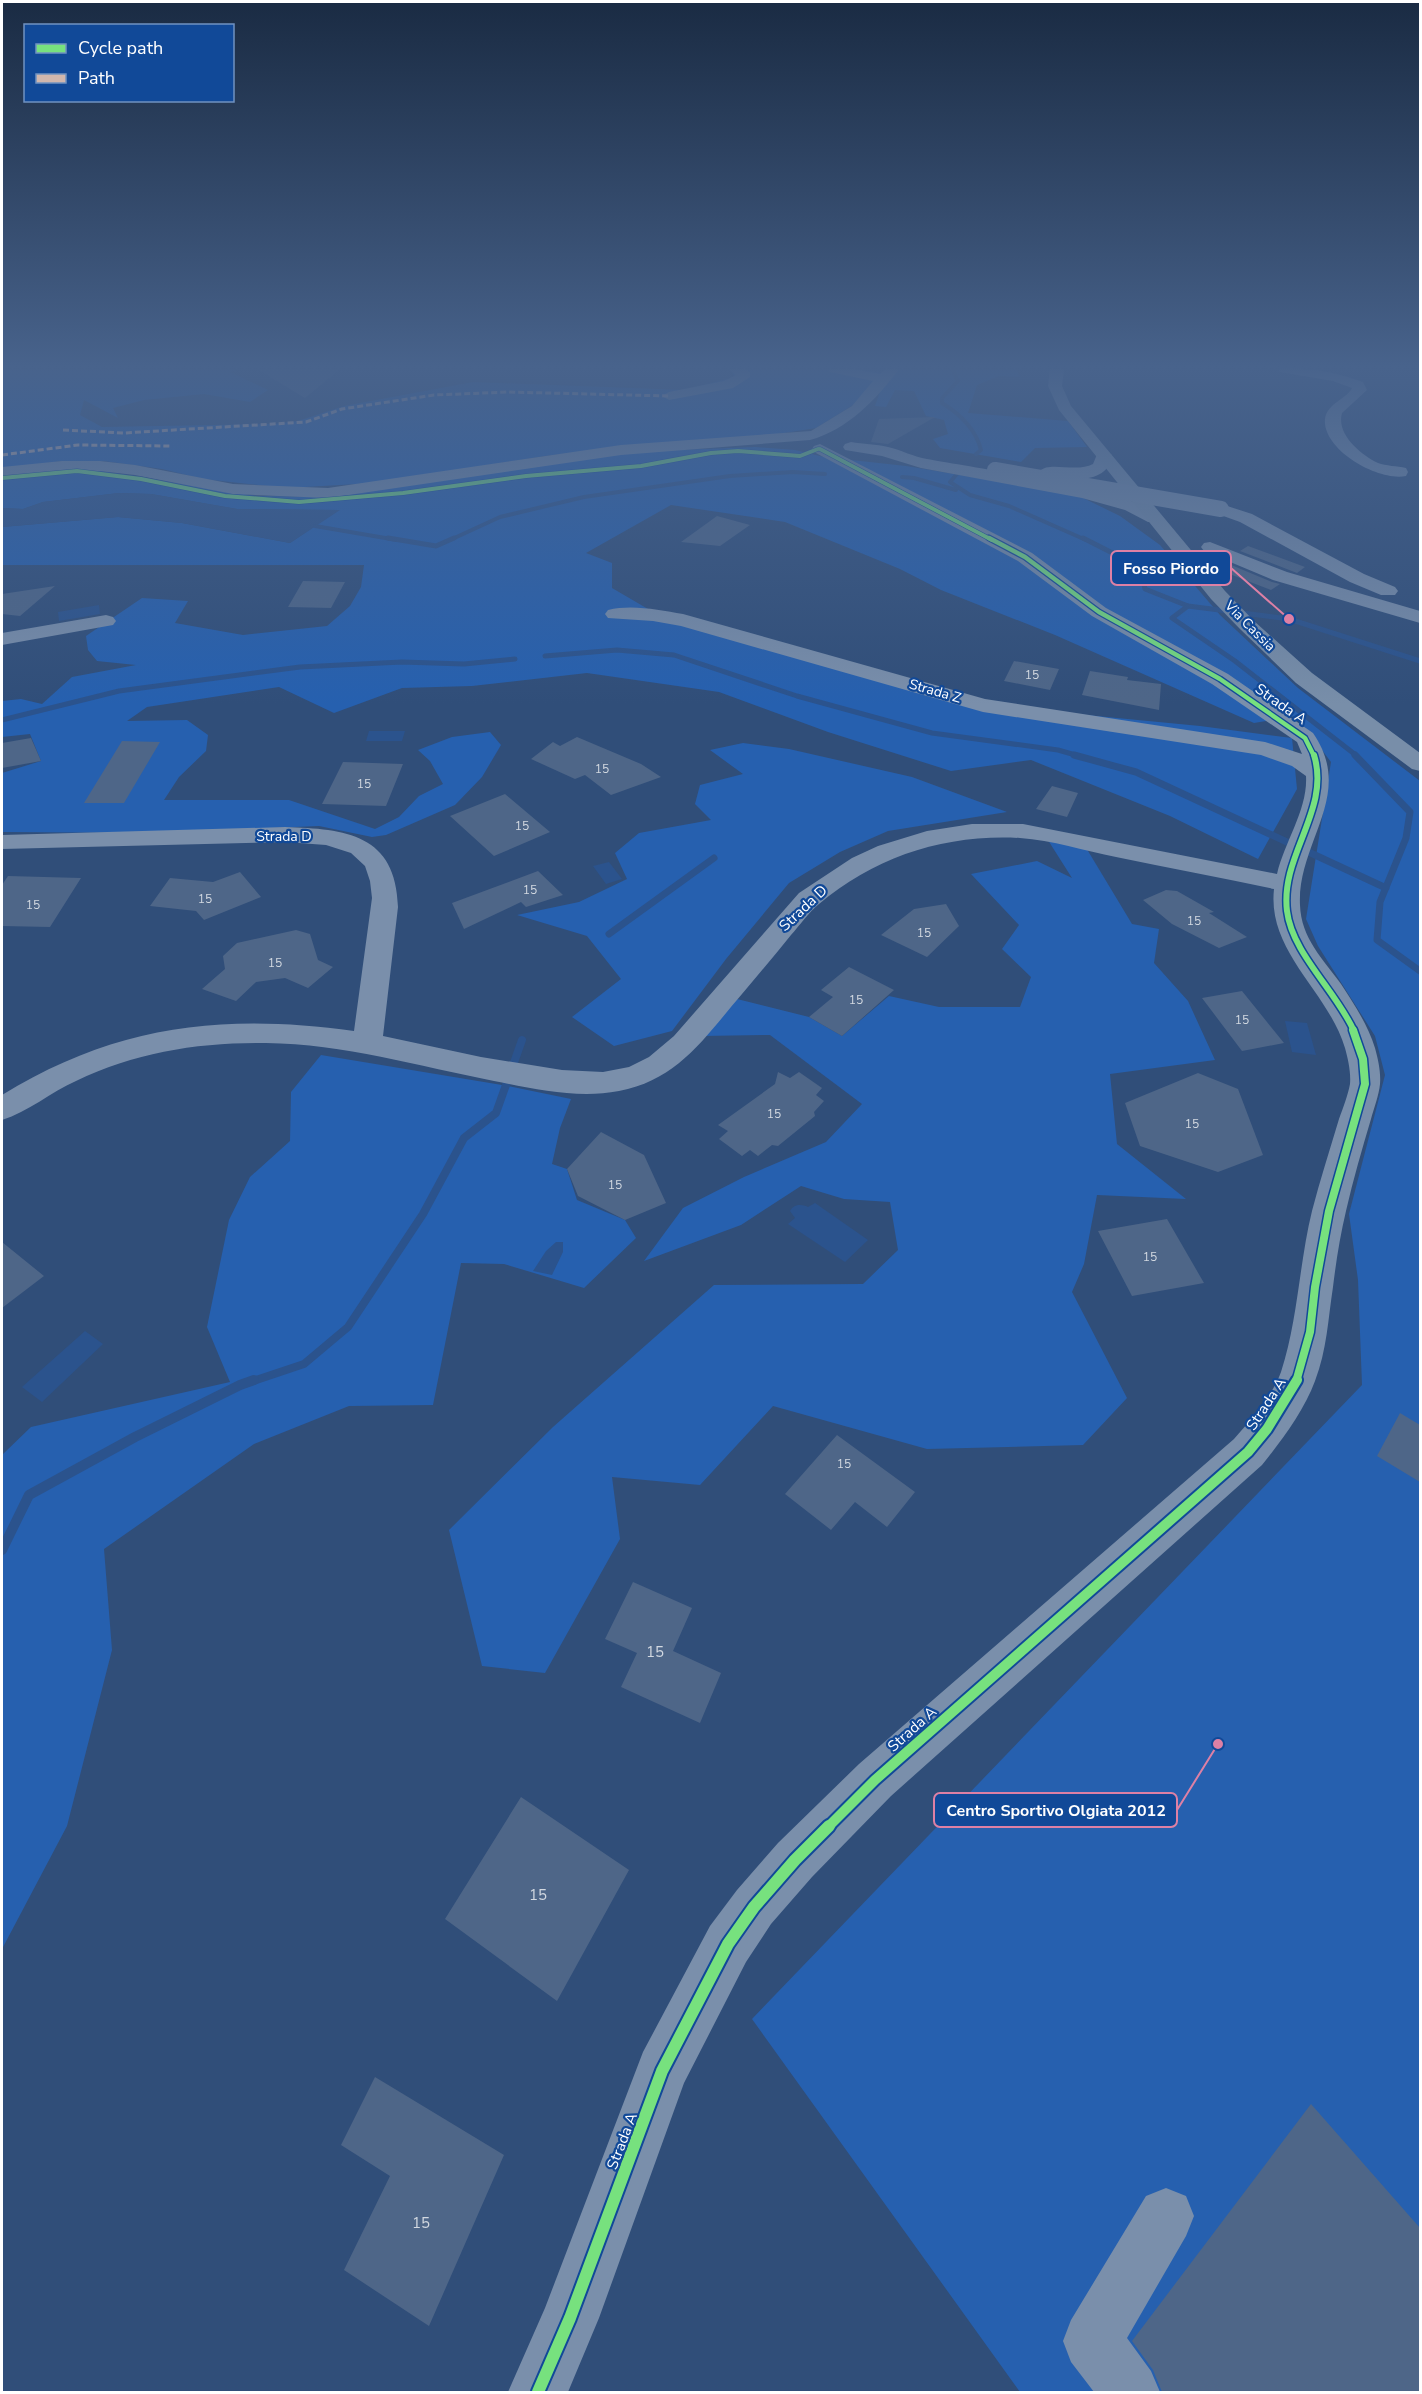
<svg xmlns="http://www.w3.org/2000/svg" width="1422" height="2394" font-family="'Nunito Sans',sans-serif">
	<rect width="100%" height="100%" fill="#304e79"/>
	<path fill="#2660af" d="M2 369H239L230 372 268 390 250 402 204 394 144 400 113 408 118 418 84 400 80 415 102 427 275 424 298 421 344 406 473 382 685 390 734 377 731 369H854L881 373 876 383 853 405 816 428 753 438 647 444 545 456 375 483 287 488 203 479 162 469 104 461H62L2 469Z
		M899 369H1016L1020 377 999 376 977 385 968 413 1068 421 1087 447 1035 448 1021 462 940 448 933 439 948 434 944 420 926 416 914 391 895 390 886 407 875 406 883 383Z
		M755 447 795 450 824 457 906 466 1075 494 1120 516 1160 545 1220 615 1298 688 1420 781V2392H1020L752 2019 1362 1385 1358 1280 1349 1214 1385 1075 1375 1036 1318 946 1306 919 1331 762 1296 716 1254 723 1055 635 941 590 900 569 785 522 671 505 586 553 612 563V588L660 616 983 705 1200 726 1292 738 1297 789 1258 859 1170 816 1031 760 951 771 828 732 719 692 587 673 472 686 402 688 334 713 279 687 147 707 127 721 187 720 208 735 206 751 179 777 164 800H289L375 829 399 817 419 796 443 784 430 761 418 750 452 737 490 732 501 745 482 777 455 805 386 835 372 837 319 826 149 833 2 832V773L41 761 30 734 2 737V701L21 699 42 704 72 677 136 665 97 661 88 650 86 636 142 598 188 601 175 623 243 635 327 626 350 606 361 587 364 565H2V527L118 517 182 523 290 543 339 510 237 509 151 494 119 493 43 502 23 509 2 508V477L37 470 102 471 256 496 330 497 573 459 653 451Z
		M743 743 789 749 912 777 1007 812 888 831 840 852 789 883 726 959 672 1031 614 1046 572 1017 621 979 587 936 517 915 579 902 627 879 615 853 639 833 711 820 695 804 700 785 743 774 710 750Z
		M1046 837 1085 846 1132 924 1159 929 1154 963 1188 1001 1215 1060 1110 1074 1117 1144 1186 1199 1097 1195 1084 1264 1072 1292 1127 1398 1083 1445 927 1449 773 1406 700 1485 612 1477 620 1539 545 1673 482 1666 449 1530 553 1427 714 1285 863 1284 898 1250 890 1202 844 1199 801 1186 741 1225 644 1261 683 1208 744 1177 826 1142 862 1104 770 1035 701 1036 733 998 809 1017 842 1036 889 996 939 1007H1020L1031 977 1002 949 1019 925 971 874 1037 861 1072 878Z
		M321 1055 508 1086 571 1099 560 1128 552 1164 567 1169 577 1200 625 1220 636 1238 584 1288 504 1264 461 1263 433 1405 349 1406 254 1444 104 1549 112 1650 67 1826 2 1949V1455L31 1427 230 1382 207 1327 229 1220 250 1177 290 1141 291 1092Z"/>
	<path fill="#2b538d" d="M119 493 151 494 237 509 340 510 290 543 182 523 118 517 2 527V508L23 509 43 502Z
		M99 605 100 614 59 621 58 612Z
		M369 731H405L402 741H366Z
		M609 862 622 879 606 884 593 866Z
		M1285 1021 1307 1023 1316 1055 1292 1052Z
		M815 1203 868 1240 845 1262 788 1224 795 1218 790 1211C794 1204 801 1204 808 1207Z
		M556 1242H563V1252L552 1275 533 1271 546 1251Z
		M85 1331 103 1344 42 1402 22 1387Z"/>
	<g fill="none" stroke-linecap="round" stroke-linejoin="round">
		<path stroke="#2b538d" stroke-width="4" d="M956 369 953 371 958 381 942 398V403C960 414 976 430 981 450L976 454
			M957 474 950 482 970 495 1009 506 1086 540
			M902 477 914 478 956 490
			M315 526 397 540
			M450 540 500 517 584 497 730 476 793 472 825 474"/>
		<path stroke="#2b538d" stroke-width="5" d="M388 538 436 546 454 538
			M1083 538 1140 567 1145 589 1188 606 1289 619 1420 661
			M1188 606 1172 618 1235 661 1357 756
			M545 656 617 650 674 655 797 696 932 733 1058 750 1079 756
			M2 720 119 691 300 667 402 662 464 664 515 659"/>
		<path stroke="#2b538d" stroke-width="7" d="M1074 755 1136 772 1386 888
			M1355 755 1410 812 1406 838 1380 902 1377 940 1420 971
			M609 934 714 858"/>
		<path stroke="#2b538d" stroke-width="8" d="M250 1382 304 1364 348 1327 423 1214 464 1138 496 1113 522 1040"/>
		<path stroke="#2b538d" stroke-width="10" d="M2 1550 29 1495 135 1437 240 1385 254 1380"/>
	</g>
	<path fill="#4e6688" d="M257 369H340L305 398Z
		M935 417 888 444 871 442 879 419Z
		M717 516 750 525 720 546 681 542Z
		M1248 546 1305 567 1297 573 1240 551Z
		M1224 562 1272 582 1280 584 1271 590 1214 568Z
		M303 581 345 582 331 608 288 607Z
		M55 586 20 616 2 614V594Z
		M1014 661 1059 669 1050 690 1004 681Z
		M1090 671 1128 677 1127 680 1161 684 1159 710 1082 695Z
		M577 737 641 764 661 777 611 795 585 775 575 779 531 759 553 742 560 746Z
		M31 738 41 761 2 768V743Z
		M122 741 160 742 124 803H84Z
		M343 762 403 764 386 806 322 804Z
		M1052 786 1078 793 1067 817 1036 809Z
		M505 794 550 832 494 856 450 816Z
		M538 871 563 895 526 907 521 902 464 929 452 903Z
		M240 872 261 897 204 920 196 911 150 906 170 878 213 882Z
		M8 876 81 878 50 927 2 926V885Z
		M1166 890 1177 891 1214 912 1209 913 1247 937 1219 948 1172 924 1143 900Z
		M946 904 959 926 927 957 881 935 914 909Z
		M296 930 310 934 318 960 333 967 308 988 285 978 256 982 236 1001 202 989 225 969 223 956 237 943Z
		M849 967 894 990 842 1036 809 1017 833 997 821 990Z
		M1242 991 1284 1043 1242 1051 1202 998Z
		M778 1072 790 1078 799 1072 822 1088 816 1095 824 1101 814 1112 815 1116 778 1146 772 1145 758 1156 750 1150 742 1156 719 1139 728 1131 718 1125 775 1084Z
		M1198 1073 1238 1089 1263 1155 1218 1172 1140 1146 1125 1103Z
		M601 1132 644 1155 666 1203 625 1220 578 1196 567 1169Z
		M1167 1219 1204 1283 1132 1296 1098 1231Z
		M2 1242 44 1276 2 1308Z
		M1400 1413 1420 1425V1482L1377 1456Z
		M837 1435 915 1492 887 1527 855 1502 831 1530 785 1494Z
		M633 1582 692 1608 673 1651 721 1673 700 1723 621 1687 637 1653 605 1639Z
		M521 1797 629 1870 557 2001 445 1919Z
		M375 2077 504 2155 429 2326 344 2270 390 2176 341 2145Z
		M1311 2104 1420 2228V2392H1162L1153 2370 1132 2341Z"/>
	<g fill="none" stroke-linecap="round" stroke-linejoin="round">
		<path fill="#7a8fab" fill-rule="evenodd" d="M729 369H746L750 373V377L733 388 669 400 662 396 669 392 724 381 736 375Z
			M828 369H854L880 374 885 369H899C877 399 847 430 810 440L621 455 328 498 233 494 135 475 100 471H62L2 477V467L62 461H100L135 465 233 484 328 488 621 445 811 431 852 406 873 381 830 372Z
			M1278 369C1308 367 1335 372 1363 382L1367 390 1342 413C1336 434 1360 454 1378 463 1386 466 1397 466 1406 468L1408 472 1406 476C1379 482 1322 450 1325 419 1327 403 1347 399 1352 388L1333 381 1280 372Z
			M851 442C863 444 876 444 888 447 901 450 914 457 927 459 968 467 1144 491 1163 518L1160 522H1148L1125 510 1082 498 921 468 882 456 845 450 843 447 845 444Z
			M820 444 1032 553 1106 608 1228 674 1313 733C1356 795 1297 842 1300 905 1301 938 1323 959 1341 984 1354 1004 1368 1025 1375 1048 1378 1059 1381 1072 1380 1084 1379 1095 1374 1108 1371 1119 1362 1149 1353 1180 1346 1211 1340 1236 1336 1262 1333 1287 1328 1319 1327 1350 1315 1381 1304 1411 1282 1440 1262 1465L891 1796 812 1877 771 1924 746 1962 684 2083 599 2318 568 2392H508L545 2308 643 2052 710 1926 737 1890 778 1843 859 1764 1234 1439C1250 1421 1273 1395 1281 1372 1298 1320 1299 1264 1312 1211 1320 1180 1330 1149 1339 1119 1343 1108 1348 1095 1350 1084 1351 1072 1348 1059 1345 1048 1328 991 1267 952 1274 889 1222 878 1169 868 1116 857 1085 851 1052 840 1020 838 946 834 876 856 819 904 809 912 800 925 791 935 775 955 758 975 742 994 705 1037 678 1080 619 1091 578 1099 534 1089 494 1081 418 1066 344 1044 266 1043 200 1042 136 1052 76 1081 51 1092 28 1112 2 1120V1095C116 1025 223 1013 354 1031L372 898 370 881 365 866 351 853 326 845 285 842 2 849V835L285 827C346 829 396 834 398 907L383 1036 481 1057 562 1070 603 1072 629 1067 649 1057 674 1036 799 893 852 858 878 846 927 831 972 824H1023L1277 874C1285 841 1308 809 1306 776L1292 766 1261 755 983 712 681 626 653 621 608 618 605 614 608 610C632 604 659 610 683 614L985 699 1265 742 1302 754 1297 742 1212 684 1092 616 1018 561 814 452 812 449 814 446Z
			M1104 450 1112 455 1108 467C1094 485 1062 479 1042 475L1040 471C1049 461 1077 473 1093 464L1098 452Z
			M1221 504 1252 514 1364 574 1395 587 1398 591 1395 595H1381L1350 582 1240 522 1215 513 1212 509 1215 505Z
			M1210 542 1287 572 1420 611V623L1273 580 1204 551 1201 547 1204 543Z
			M106 615 113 617 116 621 113 625 2 645V633Z
			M1166 2188 1186 2196 1194 2216 1186 2236 1127 2338 1151 2371 1160 2392H1094L1071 2362 1063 2341 1071 2320 1146 2196Z"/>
		<path fill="#788ea9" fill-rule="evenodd" d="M1050 369H1064L1062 386 1071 406 1225 591 1254 621 1312 673 1420 753V771L1412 769 1296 683 1240 629 1211 599 1059 410 1048 386Z"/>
		<path stroke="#7a8fab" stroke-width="16" d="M995 470 1221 509"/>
		<path stroke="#d1b7ad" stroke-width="3" stroke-dasharray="6 3" stroke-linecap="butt" d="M63 430 124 433 306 422 342 409 434 395 508 392 669 396
			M2 455 78 445 172 446"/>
		<g stroke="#114998" stroke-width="5">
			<path id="cycleway-far5" d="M820 449 992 540
				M2 478 77 471 141 479 225 496 299 502 403 493 526 476 641 466 711 453 738 451 800 456 818 449"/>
		</g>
		<g stroke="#114998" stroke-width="7">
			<path id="cycleway-far4" d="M989 538 1025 557 1099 612 1220 679 1305 738 1314 756"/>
		</g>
		<g stroke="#114998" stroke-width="9">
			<path id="cycleway-far3" d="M1314 755C1331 810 1280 855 1287 911 1292 953 1336 991 1354 1031"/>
		</g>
		<g stroke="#114998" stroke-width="11">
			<path id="cycleway-far2" d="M1296 1382 1310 1332 1315 1287 1329 1211 1365 1084 1363 1059 1353 1030"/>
		</g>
		<g stroke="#114998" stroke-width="14">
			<path id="cycleway-far1" d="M827 1828 875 1780 1248 1452 1267 1429 1297 1380"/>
		</g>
		<g stroke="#114998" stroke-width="16">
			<path id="cycleway" d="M538 2392 570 2318 662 2071 728 1944 754 1907 795 1860 829 1826"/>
		</g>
		<use href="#cycleway-far5" stroke="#77e17e" stroke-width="4"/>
		<use href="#cycleway-far4" stroke="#77e17e" stroke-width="4.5"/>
		<use href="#cycleway-far3" stroke="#77e17e" stroke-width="6"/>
		<use href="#cycleway-far2" stroke="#77e17e" stroke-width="8"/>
		<use href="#cycleway-far1" stroke="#77e17e" stroke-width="10"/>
		<use href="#cycleway" stroke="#77e17e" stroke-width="12"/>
	</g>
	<linearGradient id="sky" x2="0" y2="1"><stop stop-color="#1a2b43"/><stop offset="0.52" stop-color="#48638c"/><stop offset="1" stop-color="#48638c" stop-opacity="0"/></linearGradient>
	<rect width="1422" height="704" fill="url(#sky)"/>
	<g text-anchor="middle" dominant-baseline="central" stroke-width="4.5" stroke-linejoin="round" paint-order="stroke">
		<g font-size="12" fill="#d3d9e1">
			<text x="1032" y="675">15</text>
			<text x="602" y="769">15</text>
			<text x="364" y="784">15</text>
			<text x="522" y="826">15</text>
			<text x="530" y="890">15</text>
			<text x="205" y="899">15</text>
			<text x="33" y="905">15</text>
			<text x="1194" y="921">15</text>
			<text x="924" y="933">15</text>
			<text x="275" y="963">15</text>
			<text x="856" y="1000">15</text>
			<text x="1242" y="1020">15</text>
			<text x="774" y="1114">15</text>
			<text x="1192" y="1124">15</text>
			<text x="615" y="1185">15</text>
			<text x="1150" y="1257">15</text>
			<text x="844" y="1464">15</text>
		</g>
		<g font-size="14" fill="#fff" stroke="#114998">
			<text transform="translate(1250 626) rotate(45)">Via Cassia</text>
			<text transform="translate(935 691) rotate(16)">Strada Z</text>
			<text x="284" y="836">Strada D</text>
		</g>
		<g font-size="15" fill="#fff" stroke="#114998">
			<text transform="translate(1281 704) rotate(35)">Strada A</text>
			<text transform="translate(803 908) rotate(-43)">Strada D</text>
			<text transform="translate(1266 1404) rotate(-57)">Strada A</text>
			<text transform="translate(912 1729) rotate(-42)">Strada A</text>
			<text transform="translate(622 2141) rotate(-69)">Strada A</text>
		</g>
		<g font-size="15" fill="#d3d9e1">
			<text x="655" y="1652">15</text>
			<text x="538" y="1895">15</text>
			<text x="421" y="2223">15</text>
		</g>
	</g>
	<path fill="none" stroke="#dd80a5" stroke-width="2" d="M1289 619L1231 568M1218 1744L1177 1810"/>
	<g fill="#dd80a5" stroke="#114998" stroke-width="2">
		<circle cx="1289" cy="619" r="6"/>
		<circle cx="1218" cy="1744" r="6"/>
	</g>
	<g fill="#114998" stroke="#dd80a5" stroke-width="2">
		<rect x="1111" y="551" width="120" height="34" rx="6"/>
		<rect x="934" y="1793" width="243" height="34" rx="6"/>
	</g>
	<g font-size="16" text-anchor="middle" font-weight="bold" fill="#fff">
		<text x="1171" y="574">Fosso Piordo</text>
		<text x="1056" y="1816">Centro Sportivo Olgiata 2012</text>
	</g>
	<rect width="1422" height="2394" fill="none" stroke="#ffffff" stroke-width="6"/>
	<rect x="24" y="24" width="210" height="78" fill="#114998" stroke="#7092c1" stroke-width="1.5"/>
	<rect x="36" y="44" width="30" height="9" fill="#77e17e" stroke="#7092c1" stroke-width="1.5"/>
	<text x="78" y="54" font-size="18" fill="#ffffff">Cycle path</text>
	<rect x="36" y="74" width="30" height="9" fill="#d1b7ad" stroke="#7092c1" stroke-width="1.5"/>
	<text x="78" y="84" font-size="18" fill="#ffffff">Path</text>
</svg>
